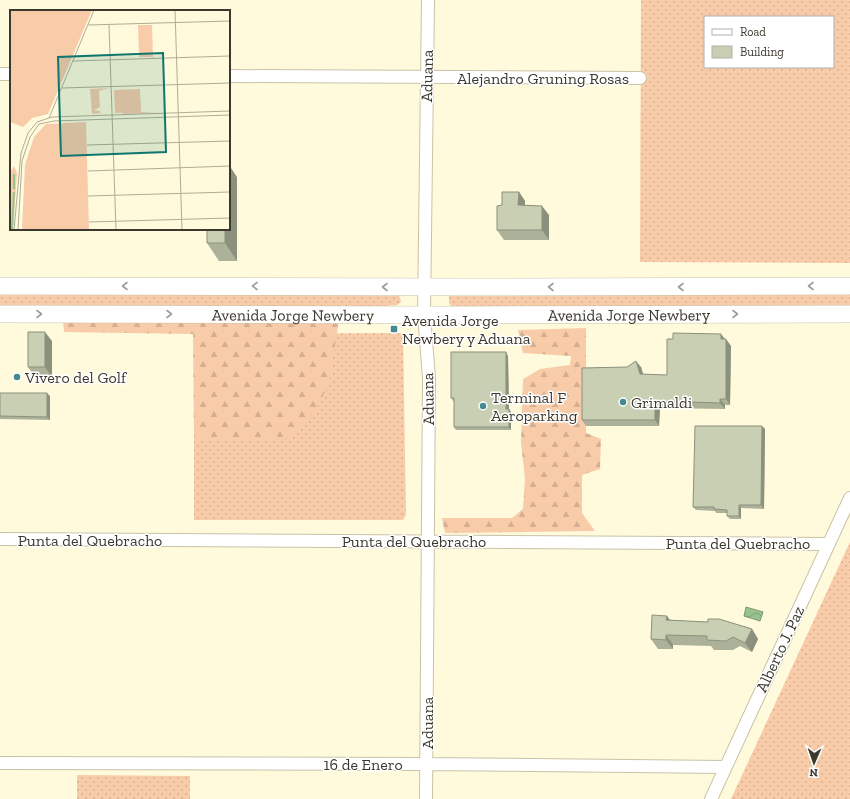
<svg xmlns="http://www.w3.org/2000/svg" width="850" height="799" font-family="'Zilla Slab',serif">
	<defs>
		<pattern id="grass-dots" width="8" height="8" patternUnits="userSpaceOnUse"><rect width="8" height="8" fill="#f8cba9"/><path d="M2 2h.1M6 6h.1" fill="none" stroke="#d6af92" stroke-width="1.8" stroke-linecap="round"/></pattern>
		<pattern id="forest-firs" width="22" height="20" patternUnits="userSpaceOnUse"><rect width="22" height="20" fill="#f8cba9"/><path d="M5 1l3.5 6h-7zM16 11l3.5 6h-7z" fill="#d6af92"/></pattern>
		<pattern id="water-waves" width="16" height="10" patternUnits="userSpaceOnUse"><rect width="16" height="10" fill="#98c28d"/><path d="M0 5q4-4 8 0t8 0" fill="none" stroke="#7d9f74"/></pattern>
	</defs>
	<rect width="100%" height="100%" fill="#fffadc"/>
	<path fill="url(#grass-dots)" fill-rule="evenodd" d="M641 0H850V263L640 262ZM705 17H833V67H705Z
		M0 292 397 294 400 297 401 302 397 305 386 306H0Z
		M453 293 850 295V308L451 306 449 303V296Z
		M402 333 403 335 406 515 403 520H194V334Z
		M850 542V799H731Z
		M77 775 190 776V799H77Z"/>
	<path fill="url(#forest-firs)" d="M63 319 339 320 329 384 316 409 288 438 261 440H194L193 334 64 332Z
		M586 328V433L601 439 600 469 582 475V513L595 531 445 533 442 518H512L523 509 525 478 521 443 523 379 540 369 570 365 571 356 523 353 518 330Z"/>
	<path fill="url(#water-waves)" stroke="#7c9970" d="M746 607 763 612 760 621 744 616Z"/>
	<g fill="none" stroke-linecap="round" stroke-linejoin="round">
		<g stroke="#c8c3a7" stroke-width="14">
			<path id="street" d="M0 74H11
				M229 76 640 78
				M0 539 829 544
				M0 763 426 764 725 767
				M426 799 429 378 424 315 428 0
				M711 799 850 498"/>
		</g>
		<g stroke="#c8c3a7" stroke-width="18">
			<g id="secondary">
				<path d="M0 286 462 287 850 286"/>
				<path id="s1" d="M0 314 448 315 850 314"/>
			</g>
		</g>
		<use href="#street" stroke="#fff" stroke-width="12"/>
		<use href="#secondary" stroke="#fff" stroke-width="17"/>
	</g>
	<path fill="#acb29a" d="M237 177V261H219L207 243Z
		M519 192 525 201V205L549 215V240H504L497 230 502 205Z
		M721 334 725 339 731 346 730 405H725V409L660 408 659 426H586L582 420 641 367 643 374 667 375 673 339Z
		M52 341V377H35L28 367Z
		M508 356 509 409 511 412V430H456L454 427V402L451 398Z
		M0 393 50 396V420L0 419Z
		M762 426 765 429 764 509 741 508V519H730L727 516V513H716L715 511 696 510 693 507Z
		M667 616 670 620 708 622 752 629 758 639 752 652 740 646 733 650H714L711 646 673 645V649H658L651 639Z"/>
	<path fill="#8c917d" d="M229 165 237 177V261L225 243V229H229Z
		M519 192 525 201V215L518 205Z
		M542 206 549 215V240L542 230Z
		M45 332 52 341V377L45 367Z
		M721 334 726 341 721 339Z
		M726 339 731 346 730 405 726 399Z
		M506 352 508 356 509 412 506 409Z
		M636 361 641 367 645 380 640 374Z
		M47 393 50 396V420L47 417Z
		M720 399 725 405V409L720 403Z
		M655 401 660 408 659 426 655 420Z
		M509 409 511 412V430L509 427Z
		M762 426 765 429 764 509 761 505Z
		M739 505 741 508V519L739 516Z
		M667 616 673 625 666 620Z
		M752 629 758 639 752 652 745 643Z
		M666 635 673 645V649L666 640Z"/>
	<path fill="#c8cfb3" stroke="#8c917d" d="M502 192H519L518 205 542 206V230H497V206L502 205Z
		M207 229H225V243H207Z
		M28 332H45V367H28Z
		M673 333 721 334V339H726V399H720V403L655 401V420H582V368L627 367 636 361 640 374 667 375V339H673Z
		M451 352H506V409H509V427H454V398H451Z
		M0 393H47V417L0 416Z
		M695 426H762L761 505H739V516H727V510L714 509V507H693Z
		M652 615 667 616 666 620 708 622V619H719L752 629 745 643 733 637 726 641 707 640V636L666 635V640L651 639Z"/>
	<defs><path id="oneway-chevron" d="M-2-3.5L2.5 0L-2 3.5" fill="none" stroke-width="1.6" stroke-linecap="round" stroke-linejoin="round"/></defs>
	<g stroke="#9d9c96">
		<use href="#oneway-chevron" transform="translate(125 286) rotate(-180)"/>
		<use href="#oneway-chevron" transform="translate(255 286) rotate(-180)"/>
		<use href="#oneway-chevron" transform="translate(811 286) rotate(180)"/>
		<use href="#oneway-chevron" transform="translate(385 287) rotate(-180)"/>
		<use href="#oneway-chevron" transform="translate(551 287) rotate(180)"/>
		<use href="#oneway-chevron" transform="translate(681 287) rotate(180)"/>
		<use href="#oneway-chevron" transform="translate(39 314)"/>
		<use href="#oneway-chevron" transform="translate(169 314)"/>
		<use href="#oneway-chevron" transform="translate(735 314)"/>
	</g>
	<g fill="#438b8e" stroke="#fff" stroke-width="1.5">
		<rect x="390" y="325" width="8" height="8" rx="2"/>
		<circle cx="17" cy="377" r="4"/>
		<circle cx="623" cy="402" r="4"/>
		<circle cx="483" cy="406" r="4"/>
	</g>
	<g text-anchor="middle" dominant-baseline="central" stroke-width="3" stroke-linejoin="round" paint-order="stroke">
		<g font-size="16" fill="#3b382d" stroke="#fff">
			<text transform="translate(427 76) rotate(-89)">Aduana</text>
			<text x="543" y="78">Alejandro Gruning Rosas</text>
			<text stroke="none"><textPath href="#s1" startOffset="629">Avenida Jorge Newbery</textPath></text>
			<text stroke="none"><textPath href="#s1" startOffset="293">Avenida Jorge Newbery</textPath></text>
			<text transform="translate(428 399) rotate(-91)">Aduana</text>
			<text x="90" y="540">Punta del Quebracho</text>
			<text x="414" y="541">Punta del Quebracho</text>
			<text x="738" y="543">Punta del Quebracho</text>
			<text transform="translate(780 649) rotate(-65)">Alberto J. Paz</text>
			<text transform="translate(427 723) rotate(-90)">Aduana</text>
			<text x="363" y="764">16 de Enero</text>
		</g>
		<g font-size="16" fill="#3b382d" stroke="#fff" text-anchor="start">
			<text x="402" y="320">Avenida Jorge<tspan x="402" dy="18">Newbery y Aduana</tspan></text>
			<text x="25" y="377">Vivero del Golf</text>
			<text x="491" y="397">Terminal F<tspan x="491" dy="18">Aeroparking</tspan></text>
			<text x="631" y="402">Grimaldi</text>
		</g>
	</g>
	<g transform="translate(10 10)">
		<rect width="220" height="220" fill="#fffadc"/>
		<path d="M0 0H82L38 104 22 108 13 117 0 112ZM128 15H142L143 47H129ZM130 79 131 102 105 103 104 80ZM76 112 79 220H12L15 155 24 127 36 114ZM4 156 7 163 3 220H0V163Z" fill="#f8cba9"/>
		<path d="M99 78 89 81 90 97 84 100 90 101 91 103 82 104 80 79ZM130 88 131 102 147 103 113 104 114 96 119 89Z" fill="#f8cba9"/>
		<path fill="none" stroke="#98c28d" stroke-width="2" d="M4 179V164M2 220 4 182"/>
		<path fill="none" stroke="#b1ac96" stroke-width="1" d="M165 0 172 220M78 15 220 11M99 15 106 220M63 51 220 46M52 78 220 73M39 108 84 0M77 135 220 131M78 161 220 156M78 186 220 182M79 212 220 208M4 220 11 143 18 123 27 112 42 107 220 101M8 220 12 151 20 127 29 114 44 111 220 105"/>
		<path fill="#0f766e" fill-opacity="0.15" stroke="#0f766e" stroke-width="2" d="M153 43 156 142 51 146 48 47Z"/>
		<rect width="220" height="220" fill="none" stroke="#3b382d" stroke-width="2"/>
	</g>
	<rect x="704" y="16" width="130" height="52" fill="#ffffff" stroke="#b1afab"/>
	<rect x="712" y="29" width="20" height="6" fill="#ffffff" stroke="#b1afab"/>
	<text x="740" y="36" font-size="12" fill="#3b382d">Road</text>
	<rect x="712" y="46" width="20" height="12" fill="#c8cfb3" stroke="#b1afab"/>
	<text x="740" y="56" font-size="12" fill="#3b382d">Building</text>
	<g transform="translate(814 763) rotate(182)" stroke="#ffffff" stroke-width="3" paint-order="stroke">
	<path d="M0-3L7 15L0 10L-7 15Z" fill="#3b382d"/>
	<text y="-6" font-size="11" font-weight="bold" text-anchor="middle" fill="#3b382d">N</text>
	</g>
</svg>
